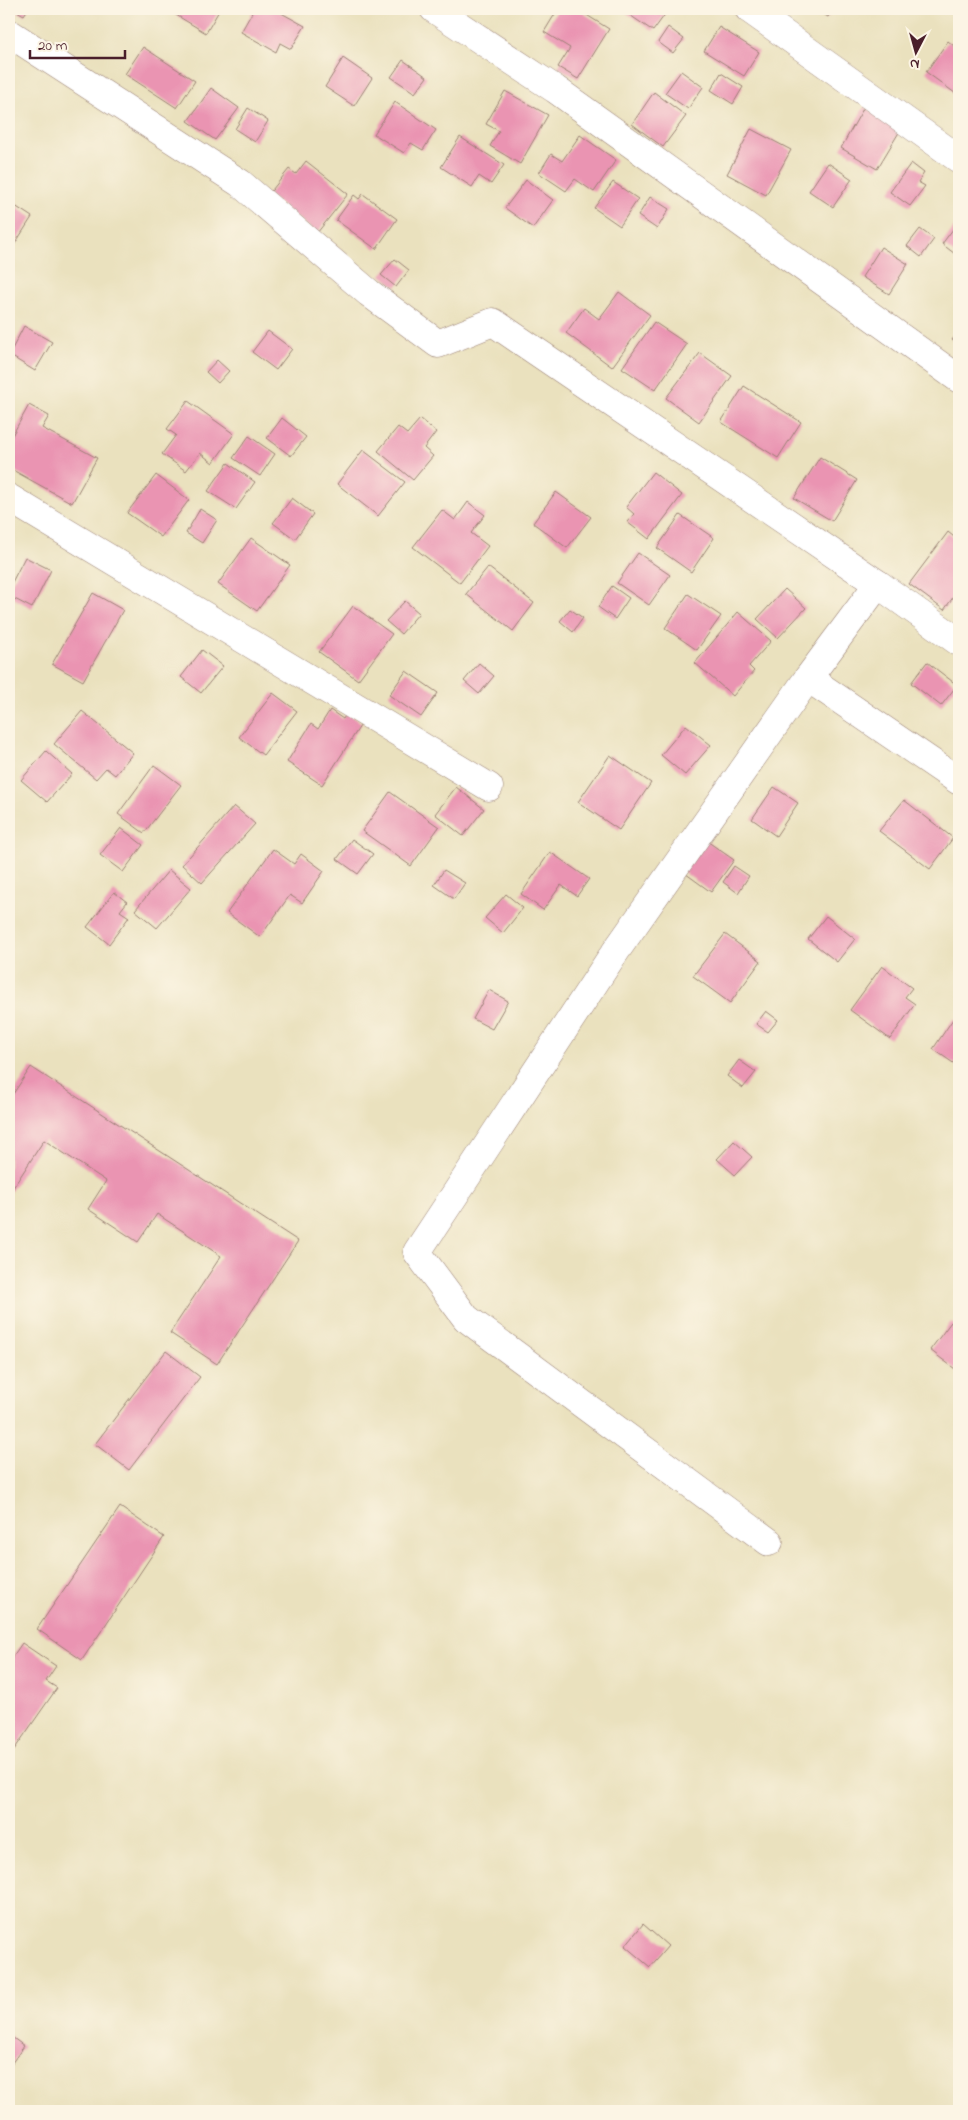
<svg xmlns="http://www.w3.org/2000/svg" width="968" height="2120" font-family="'Indie Flower',sans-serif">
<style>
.building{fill:#ea94b2}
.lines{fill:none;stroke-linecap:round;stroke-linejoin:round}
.street-casing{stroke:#9a8074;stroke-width:29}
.street{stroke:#fff;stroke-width:28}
</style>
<rect width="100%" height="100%" fill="#fcf5e5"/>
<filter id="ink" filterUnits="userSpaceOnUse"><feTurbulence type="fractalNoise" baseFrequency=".02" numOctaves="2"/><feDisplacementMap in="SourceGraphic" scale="10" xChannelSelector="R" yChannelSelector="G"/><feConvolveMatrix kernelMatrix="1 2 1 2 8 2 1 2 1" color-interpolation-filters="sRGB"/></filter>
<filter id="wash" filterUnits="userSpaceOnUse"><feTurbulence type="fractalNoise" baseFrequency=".0096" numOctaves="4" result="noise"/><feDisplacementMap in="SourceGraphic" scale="20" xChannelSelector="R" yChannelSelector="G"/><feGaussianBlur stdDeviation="1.12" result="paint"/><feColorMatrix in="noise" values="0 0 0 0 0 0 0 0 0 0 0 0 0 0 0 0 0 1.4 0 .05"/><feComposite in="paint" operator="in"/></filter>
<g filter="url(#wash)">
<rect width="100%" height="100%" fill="#eae1be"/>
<g id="blocks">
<g class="building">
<polygon points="13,9 28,9 24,15"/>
<polygon points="166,9 220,9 206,33"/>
<polygon points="254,9 274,9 305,26 291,49 280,43 276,52 241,32"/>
<polygon points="558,9 577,9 609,29 578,79 558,67 570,48 544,32"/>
<polygon points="621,9 669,9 653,31"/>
<polygon points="815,9 833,9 828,17"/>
<polygon points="668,27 684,39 673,53 658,42"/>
<polygon points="719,27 759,52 744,76 704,51"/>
<polygon points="948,41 959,50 959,96 926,72"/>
<polygon points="143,47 195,81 177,108 125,74"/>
<polygon points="343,58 372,78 354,106 325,87"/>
<polygon points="403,60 427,77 415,93 391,77"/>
<polygon points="681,71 703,87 688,109 665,93"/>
<polygon points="721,73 743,87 733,104 711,90"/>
<polygon points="211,88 239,108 215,140 188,121"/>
<polygon points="505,91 548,115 520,164 490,146 499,131 486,124"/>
<polygon points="654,92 686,116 663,147 632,124"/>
<polygon points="395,102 436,130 423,150 411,143 404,153 374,134"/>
<polygon points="864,107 901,129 877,169 841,148"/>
<polygon points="248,108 268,121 255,142 235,129"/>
<polygon points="751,129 791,150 766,195 727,174"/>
<polygon points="580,135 616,160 594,192 575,179 566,191 539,173 551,154 562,161"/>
<polygon points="460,137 504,165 491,184 479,176 472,187 441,167"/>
<polygon points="306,161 348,194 317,233 268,195 289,169 296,174"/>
<polygon points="828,163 852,179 833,207 809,191"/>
<polygon points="911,163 924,173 918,182 925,186 910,206 890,192"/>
<polygon points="526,180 553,200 533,228 505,208"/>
<polygon points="613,182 638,199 620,226 594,208"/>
<polygon points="363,194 397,219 376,249 336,220 354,195 359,199"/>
<polygon points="650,197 669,209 657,229 638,216"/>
<polygon points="9,202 32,217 9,253"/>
<polygon points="959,221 959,257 942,244"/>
<polygon points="920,229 934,239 921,257 907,246"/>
<polygon points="881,247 908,264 889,294 862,277"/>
<polygon points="395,259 409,270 396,287 381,275"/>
<polygon points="619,292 650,315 612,367 566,333 584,308 599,319"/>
<polygon points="654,322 687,344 655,390 622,368"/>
<polygon points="24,326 52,342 35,371 9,355"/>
<polygon points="268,331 292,349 276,370 252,352"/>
<polygon points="959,331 959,345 952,340"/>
<polygon points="700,353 732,376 699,422 666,398"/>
<polygon points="217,360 229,371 218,383 206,372"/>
<polygon points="744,386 801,422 778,458 721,422"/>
<polygon points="188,401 234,434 213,463 200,453 186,471 162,454 176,435 167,429"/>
<polygon points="29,405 49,416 42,428 97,458 72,503 9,468 9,441"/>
<polygon points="282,418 306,437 291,456 267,438"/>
<polygon points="420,419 436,432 424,448 433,456 413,480 378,451 398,427 407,434"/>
<polygon points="249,436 275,454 260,476 233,458"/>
<polygon points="363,450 405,482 378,516 337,484"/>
<polygon points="820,457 857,480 832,521 794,498"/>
<polygon points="228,463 255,482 236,509 208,491"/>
<polygon points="653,472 682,495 649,539 627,522 634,514 626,507"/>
<polygon points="156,475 189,500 161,537 127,513"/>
<polygon points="556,492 591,517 567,548 533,523"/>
<polygon points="292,498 313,514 295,539 273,523"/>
<polygon points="468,502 485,515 471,533 488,546 460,583 413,547 442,510 455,520"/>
<polygon points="200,509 217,520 202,543 186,533"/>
<polygon points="680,515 714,538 691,572 657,548"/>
<polygon points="948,532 959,541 959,589 944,610 909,584"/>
<polygon points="251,538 290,565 257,611 218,584"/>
<polygon points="638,553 670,575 649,605 617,583"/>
<polygon points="25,557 51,570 32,608 9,596 9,588"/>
<polygon points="488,567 534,603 513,631 466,594"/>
<polygon points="612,586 629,598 615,619 598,607"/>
<polygon points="785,589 806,608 778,638 757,619"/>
<polygon points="93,593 123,610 83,681 52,664"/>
<polygon points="688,594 721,616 697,650 665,628"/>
<polygon points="405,601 419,613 401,634 386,621"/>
<polygon points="353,606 392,634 358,680 319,652"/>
<polygon points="570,609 583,618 573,632 560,621"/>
<polygon points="738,612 771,641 749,666 754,671 733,696 695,663"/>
<polygon points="202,650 223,666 201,693 181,677"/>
<polygon points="927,662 957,685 941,706 911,683"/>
<polygon points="479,663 494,676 479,694 464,681"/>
<polygon points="406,671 438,693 421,717 389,695"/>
<polygon points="273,693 297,711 263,755 239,737"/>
<polygon points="330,710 343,719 347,713 362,723 322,785 287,762 311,724 318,729"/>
<polygon points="82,711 133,753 115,775 106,768 96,779 54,744"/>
<polygon points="686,725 711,745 685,775 661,755"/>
<polygon points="46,751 72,774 47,802 21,780"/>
<polygon points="610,755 651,783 619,830 578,802"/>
<polygon points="154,765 181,785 144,833 118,814"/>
<polygon points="456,787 484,809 463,836 435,814"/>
<polygon points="774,787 798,803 776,836 752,819"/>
<polygon points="390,792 439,827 411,866 362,831"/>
<polygon points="904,800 953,838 930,869 879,831"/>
<polygon points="234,806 255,824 202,883 182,865"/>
<polygon points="121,828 143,845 123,872 100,855"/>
<polygon points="352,839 373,854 358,874 337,859"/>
<polygon points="704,839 734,860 711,892 682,871"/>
<polygon points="273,849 294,864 301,854 324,871 302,903 290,895 260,937 227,913"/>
<polygon points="550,852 589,879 577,896 561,885 543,910 521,894"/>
<polygon points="734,866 749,876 738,893 723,882"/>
<polygon points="169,870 191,888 157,928 135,910"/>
<polygon points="444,870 465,883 454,899 434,885"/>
<polygon points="114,892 127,902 120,911 129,917 109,944 87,927"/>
<polygon points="506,894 523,908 503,933 485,918"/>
<polygon points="826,916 855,939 837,962 808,939"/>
<polygon points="725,934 761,961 730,1003 693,976"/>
<polygon points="882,966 912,988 905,997 915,1004 890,1039 850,1010"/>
<polygon points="489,990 508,1001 492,1029 473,1019"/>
<polygon points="766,1011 778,1020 768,1032 756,1024"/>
<polygon points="953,1019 959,1024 959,1067 933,1049"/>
<polygon points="739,1060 756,1072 743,1088 727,1076"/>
<polygon points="31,1067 298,1241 217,1364 170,1333 221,1256 157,1214 138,1242 88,1209 106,1181 44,1140 9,1194 9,1100"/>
<polygon points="734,1141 752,1157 735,1175 717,1159"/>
<polygon points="951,1322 959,1328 959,1372 930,1350"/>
<polygon points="166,1351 200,1377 129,1470 95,1444"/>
<polygon points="120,1507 164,1537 82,1660 37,1629"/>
<polygon points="22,1643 56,1666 46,1681 57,1688 9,1757 9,1662"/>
<polygon points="643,1924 668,1946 650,1967 625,1946"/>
<polygon points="9,2035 24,2046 9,2067"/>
</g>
</g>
</g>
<g filter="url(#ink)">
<use href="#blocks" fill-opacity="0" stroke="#9a8074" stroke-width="1"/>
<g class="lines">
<defs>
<g id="street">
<polyline points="434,9 555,89 959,379"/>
<polyline points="749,9 959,159"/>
<polyline points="9,33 240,183 369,293 438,344 493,322 878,584 808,678 611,958 417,1252 466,1318 769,1542"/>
<polyline points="9,498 489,787"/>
<polyline points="878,584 959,642"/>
<polyline points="808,678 959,781"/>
</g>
</defs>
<use href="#street" class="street-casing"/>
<use href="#street" class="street"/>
</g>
</g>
<rect width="968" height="2120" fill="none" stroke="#fcf5e5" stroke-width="30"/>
<g transform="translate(916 52) rotate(186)" stroke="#fcf5e5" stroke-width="4" paint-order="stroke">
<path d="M0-4L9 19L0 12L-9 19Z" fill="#4a1f2b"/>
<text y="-8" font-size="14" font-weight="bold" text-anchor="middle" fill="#4a1f2b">N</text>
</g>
<path d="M30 50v8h95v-8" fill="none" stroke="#4a1f2b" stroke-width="2.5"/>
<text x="38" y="50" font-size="15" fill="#4a1f2b" stroke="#fcf5e5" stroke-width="4" paint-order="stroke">20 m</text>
</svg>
